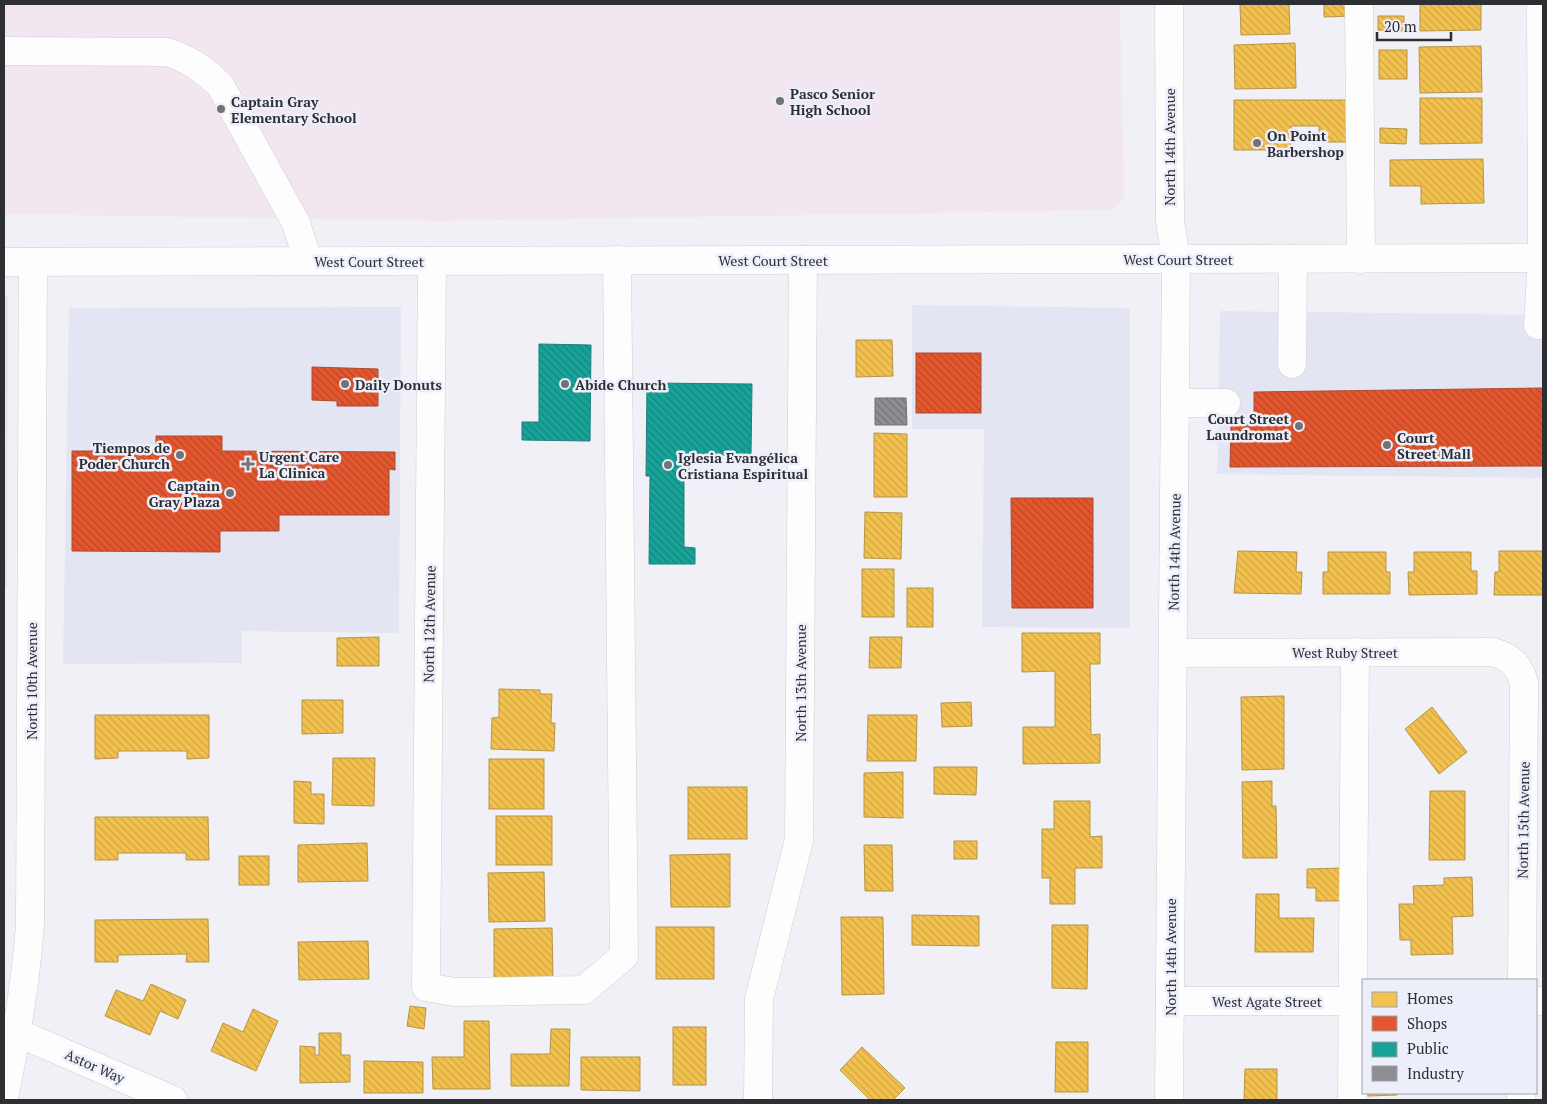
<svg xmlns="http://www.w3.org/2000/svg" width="1547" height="1104" font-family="'PT Serif',serif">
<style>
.built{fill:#e4e5f3}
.education{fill:#f2e6f1}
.homes{fill:url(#homes-back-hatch);stroke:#b79546}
.shops{fill:url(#shops-back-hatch);stroke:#ad4b30}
.public{fill:url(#public-back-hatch);stroke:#1e807a}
.industry{fill:url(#industry-back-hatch);stroke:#707176}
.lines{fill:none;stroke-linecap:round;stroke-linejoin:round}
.minor-casing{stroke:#ceced3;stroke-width:29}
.major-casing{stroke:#ceced3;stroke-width:29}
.minor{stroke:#fdfdfe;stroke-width:28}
.major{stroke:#fdfdfe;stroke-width:28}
.poi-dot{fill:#727377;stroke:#eceefa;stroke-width:2}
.labels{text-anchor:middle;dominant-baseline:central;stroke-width:5;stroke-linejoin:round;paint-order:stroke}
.poi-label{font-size:14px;font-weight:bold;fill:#2e2f33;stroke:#eceefa;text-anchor:start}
.street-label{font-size:14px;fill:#2e2f33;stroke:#eceefa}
</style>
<defs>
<pattern id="homes-back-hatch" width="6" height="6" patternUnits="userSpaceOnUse" patternTransform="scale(1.25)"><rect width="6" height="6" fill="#f2c14e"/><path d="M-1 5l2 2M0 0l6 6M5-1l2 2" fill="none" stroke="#d0a645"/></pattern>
<pattern id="shops-back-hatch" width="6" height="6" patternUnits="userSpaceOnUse" patternTransform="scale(1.25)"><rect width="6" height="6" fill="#e4572e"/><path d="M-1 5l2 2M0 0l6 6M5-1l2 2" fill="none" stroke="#b94828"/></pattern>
<pattern id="public-back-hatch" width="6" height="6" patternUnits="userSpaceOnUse" patternTransform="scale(1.25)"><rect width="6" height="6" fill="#17a398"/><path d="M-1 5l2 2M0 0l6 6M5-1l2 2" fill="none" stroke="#15857d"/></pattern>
<pattern id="industry-back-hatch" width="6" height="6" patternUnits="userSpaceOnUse" patternTransform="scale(1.25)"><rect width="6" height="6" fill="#8d8d92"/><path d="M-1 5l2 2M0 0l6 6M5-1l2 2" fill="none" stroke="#747478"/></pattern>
</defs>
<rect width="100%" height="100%" fill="#f0f0f6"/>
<g class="built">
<polygon points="4,297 8,297 7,587 4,587"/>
<polygon points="912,305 1130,308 1130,628 982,627 984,429 912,429"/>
<polygon points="401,307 399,633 242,631 242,663 63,664 69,308"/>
<polygon points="1220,311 1543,315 1543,478 1217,474"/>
</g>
<polygon class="education" points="4,4 1120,4 1124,198 1112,210 440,221 4,214"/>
<g class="homes">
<polygon points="1240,4 1289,4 1290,34 1241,35"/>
<polygon points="1324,4 1351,4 1351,16 1324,17"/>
<polygon points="1420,4 1481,4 1481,30 1420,31"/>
<polygon points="1378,16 1404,16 1404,31 1378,30"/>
<polygon points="1295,43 1296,88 1235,89 1234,45"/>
<polygon points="1481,46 1482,92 1420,93 1419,47"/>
<rect x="1379" y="50" width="28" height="29"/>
<polygon points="1420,98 1482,98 1482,143 1420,144"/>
<polygon points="1234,100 1347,100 1347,142 1319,142 1319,126 1291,126 1291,150 1234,150"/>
<polygon points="1380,128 1407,129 1406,144 1380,143"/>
<polygon points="1483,159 1484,203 1421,204 1421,186 1390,186 1390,160"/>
<polygon points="856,340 892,340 893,376 856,377"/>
<polygon points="874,433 907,434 907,497 874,497"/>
<polygon points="865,512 902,513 901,559 864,558"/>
<polygon points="1238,551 1297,552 1296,572 1302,572 1301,594 1234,593"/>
<polygon points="1499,551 1543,551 1543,595 1494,595 1495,572 1499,572"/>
<polygon points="1328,552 1386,552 1386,572 1390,572 1390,594 1323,594 1323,572 1328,572"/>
<polygon points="1414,552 1471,552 1471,571 1477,571 1477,594 1409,595 1408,572 1414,572"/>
<rect x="862" y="569" width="32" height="48"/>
<rect x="907" y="588" width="26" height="39"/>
<polygon points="1022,633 1100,633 1100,664 1090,664 1091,735 1100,734 1100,763 1023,764 1023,727 1055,727 1055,671 1022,672"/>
<polygon points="379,637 379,666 337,666 337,638"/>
<polygon points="870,637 902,637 901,668 869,668"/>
<polygon points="499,689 540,690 540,694 552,694 551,723 555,723 554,751 491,749 492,718 499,717"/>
<polygon points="1284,696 1284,769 1242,770 1241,697"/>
<polygon points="302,700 343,700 343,733 302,734"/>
<polygon points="971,702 972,726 942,727 941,703"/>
<polygon points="1432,707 1467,752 1439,774 1405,729"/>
<polygon points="95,715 209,715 209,758 187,759 187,751 118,751 118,758 95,759"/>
<polygon points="868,715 917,715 916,761 867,761"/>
<polygon points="333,758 375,758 374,806 332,805"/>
<rect x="489" y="759" width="55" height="50"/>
<polygon points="934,767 977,767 976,795 934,794"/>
<polygon points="903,772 903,818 864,817 864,773"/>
<polygon points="294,781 311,782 311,794 324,794 324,824 294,823"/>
<polygon points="1272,781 1272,806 1276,806 1277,858 1243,858 1242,782"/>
<rect x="688" y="787" width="59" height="52"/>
<polygon points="1430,791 1465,791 1465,860 1429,860"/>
<polygon points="1054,801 1090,801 1090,837 1102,836 1102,868 1075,868 1075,904 1050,904 1050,878 1042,878 1042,829 1054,829"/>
<rect x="496" y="816" width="56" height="49"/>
<polygon points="95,817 208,817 209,860 186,860 186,853 118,853 118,860 95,860"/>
<rect x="954" y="841" width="23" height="18"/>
<polygon points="367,843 368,881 298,882 298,845"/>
<polygon points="864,845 892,845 893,891 865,891"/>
<polygon points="730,854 730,907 671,907 670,855"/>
<rect x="239" y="856" width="30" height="29"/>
<polygon points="1342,868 1342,901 1316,901 1316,888 1307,888 1307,869"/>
<polygon points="544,872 545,921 489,922 488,873"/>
<polygon points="1472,877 1473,916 1452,917 1453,954 1411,955 1411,940 1400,940 1399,904 1414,904 1413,886 1444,885 1444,878"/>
<polygon points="1256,894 1279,894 1279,918 1314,918 1313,952 1255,952"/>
<polygon points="912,915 979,916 979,946 912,945"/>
<polygon points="841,917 883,917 884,994 842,995"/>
<polygon points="208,919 209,962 186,962 187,954 118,955 118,962 95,962 95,920"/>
<polygon points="1052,925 1088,925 1087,989 1052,988"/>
<rect x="656" y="927" width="58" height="52"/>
<polygon points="552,928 553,979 494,979 494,929"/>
<polygon points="368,941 369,979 299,980 298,942"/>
<polygon points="151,984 186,1000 178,1019 160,1011 150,1035 105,1016 116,990 143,1001"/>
<polygon points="410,1006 426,1008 424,1029 407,1026"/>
<polygon points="253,1009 278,1021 256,1071 211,1051 223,1023 243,1032"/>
<polygon points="464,1021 489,1021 490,1089 433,1089 432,1057 464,1057"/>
<rect x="673" y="1027" width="33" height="58"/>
<polygon points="551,1029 570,1029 569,1086 511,1086 511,1054 550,1054"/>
<polygon points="319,1033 341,1033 341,1055 350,1055 350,1082 300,1083 300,1046 315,1047 315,1055 319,1055"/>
<polygon points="1056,1042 1088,1042 1088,1092 1055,1092"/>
<polygon points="862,1047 905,1088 893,1100 868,1100 869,1099 840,1070"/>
<polygon points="581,1057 640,1057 640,1091 581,1090"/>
<polygon points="364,1061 423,1062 423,1093 364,1093"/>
<polygon points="1245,1069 1277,1069 1277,1100 1244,1100"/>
<polygon points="1368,1093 1397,1093 1397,1095 1368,1096"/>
</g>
<g class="shops">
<rect x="916" y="353" width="65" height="60"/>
<polygon points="312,367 378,369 378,406 337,406 337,401 312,400"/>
<polygon points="1543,388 1543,466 1230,467 1231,424 1254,424 1254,392"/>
<polygon points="156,436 222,436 222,451 395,452 395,470 389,469 389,515 279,515 279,531 220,531 220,552 72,551 72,451 156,451"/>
<polygon points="1011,498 1093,498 1093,608 1012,608"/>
</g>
<g class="public">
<polygon points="539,344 591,345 590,441 522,440 522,422 539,422"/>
<polygon points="647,383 752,384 751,455 689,455 689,477 684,477 684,547 695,548 695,564 649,564 650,476 646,476"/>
</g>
<polygon class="industry" points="875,398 906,398 907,425 875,425"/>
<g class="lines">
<defs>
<g id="minor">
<polyline points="1169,4 1170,221 1176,259 1169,1100"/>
<polyline points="1359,4 1361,259"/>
<path d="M4,51L167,52C189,59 203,69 220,85L296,223L308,261"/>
<polyline points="432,261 426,987 454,992 584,990 624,956 617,260"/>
<polyline points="1538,325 1542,258 1541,4"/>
<polyline points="1292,364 1293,259"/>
<polyline points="1175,403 1226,403"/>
<path d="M1173,653L1493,652C1511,657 1520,666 1524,683L1522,980"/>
<polyline points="1170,1001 1363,1001"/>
<polyline points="1536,1001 1543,1001"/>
<polyline points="18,1033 173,1100"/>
<path d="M4,1098C16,1040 26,983 30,924L33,262"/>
<polyline points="758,1100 759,999 799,840 803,260"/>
<polyline points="1352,1100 1355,652"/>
<polyline points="1521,1100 1521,1093"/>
</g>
<polyline id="major" points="4,262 1543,258"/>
</defs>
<use href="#minor" class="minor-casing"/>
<use href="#major" class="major-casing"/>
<use href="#minor" class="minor"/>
<use href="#major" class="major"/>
</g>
<g class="poi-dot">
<circle cx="780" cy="101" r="5"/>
<circle cx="221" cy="109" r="5"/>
<circle cx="1257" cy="143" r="5"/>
<circle cx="345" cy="384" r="5"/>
<circle cx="565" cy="384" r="5"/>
<circle cx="1299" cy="426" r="5"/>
<circle cx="1387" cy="445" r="5"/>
<circle cx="180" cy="455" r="5"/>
<path d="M245.5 456.5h5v5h5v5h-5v5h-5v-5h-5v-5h5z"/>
<circle cx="668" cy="465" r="5"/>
<circle cx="230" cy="493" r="5"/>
</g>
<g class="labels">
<g class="poi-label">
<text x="790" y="93">Pasco Senior<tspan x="790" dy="16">High School</tspan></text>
<text x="231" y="101">Captain Gray<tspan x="231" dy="16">Elementary School</tspan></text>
<text x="1267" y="135">On Point<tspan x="1267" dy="16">Barbershop</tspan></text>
<text x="355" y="384">Daily Donuts</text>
<text x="575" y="384">Abide Church</text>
<text x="1289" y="418" text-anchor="end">Court Street<tspan x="1289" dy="16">Laundromat</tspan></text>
<text x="1397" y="437">Court<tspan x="1397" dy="16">Street Mall</tspan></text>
<text x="170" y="447" text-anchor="end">Tiempos de<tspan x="170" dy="16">Poder Church</tspan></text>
<text x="259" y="456">Urgent Care<tspan x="259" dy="16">La Clinica</tspan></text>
<text x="678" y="457">Iglesia Evangélica<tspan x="678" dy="16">Cristiana Espiritual</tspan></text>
<text x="220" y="485" text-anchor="end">Captain<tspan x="220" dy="16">Gray Plaza</tspan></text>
</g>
<g class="street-label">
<text transform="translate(1169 147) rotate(-90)">North 14th Avenue</text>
<text x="1178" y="259">West Court Street</text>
<text x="773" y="260">West Court Street</text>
<text x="369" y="261">West Court Street</text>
<text transform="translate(1174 552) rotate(-89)">North 14th Avenue</text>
<text transform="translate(429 624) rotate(-89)">North 12th Avenue</text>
<text x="1345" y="652">West Ruby Street</text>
<text transform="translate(31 681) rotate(-90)">North 10th Avenue</text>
<text transform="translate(800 683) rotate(-90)">North 13th Avenue</text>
<text transform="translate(1523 820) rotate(-89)">North 15th Avenue</text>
<text transform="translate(1170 957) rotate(-90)">North 14th Avenue</text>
<text x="1267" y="1001">West Agate Street</text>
<text transform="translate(95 1066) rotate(24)">Astor Way</text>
</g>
</g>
<rect width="1547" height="1104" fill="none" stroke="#2e2f33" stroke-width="10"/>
<rect x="1362" y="979" width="175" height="115" fill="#eceefa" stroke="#a0a2aa"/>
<rect x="1372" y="992" width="25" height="15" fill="#f2c14e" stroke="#a0a2aa"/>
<text x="1407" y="1004" font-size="15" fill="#2e2f33">Homes</text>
<rect x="1372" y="1016" width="25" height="15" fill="#e4572e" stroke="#a0a2aa"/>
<text x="1407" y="1029" font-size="15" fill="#2e2f33">Shops</text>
<rect x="1372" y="1042" width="25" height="15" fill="#17a398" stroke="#a0a2aa"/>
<text x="1407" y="1054" font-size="15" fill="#2e2f33">Public</text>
<rect x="1372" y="1066" width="25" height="15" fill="#8d8d92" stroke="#a0a2aa"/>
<text x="1407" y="1079" font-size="15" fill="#2e2f33">Industry</text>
<path d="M1377 32v8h74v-8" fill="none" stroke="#2e2f33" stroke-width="2.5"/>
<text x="1384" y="32" font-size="15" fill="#2e2f33" stroke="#eceefa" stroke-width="4" paint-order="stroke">20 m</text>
</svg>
